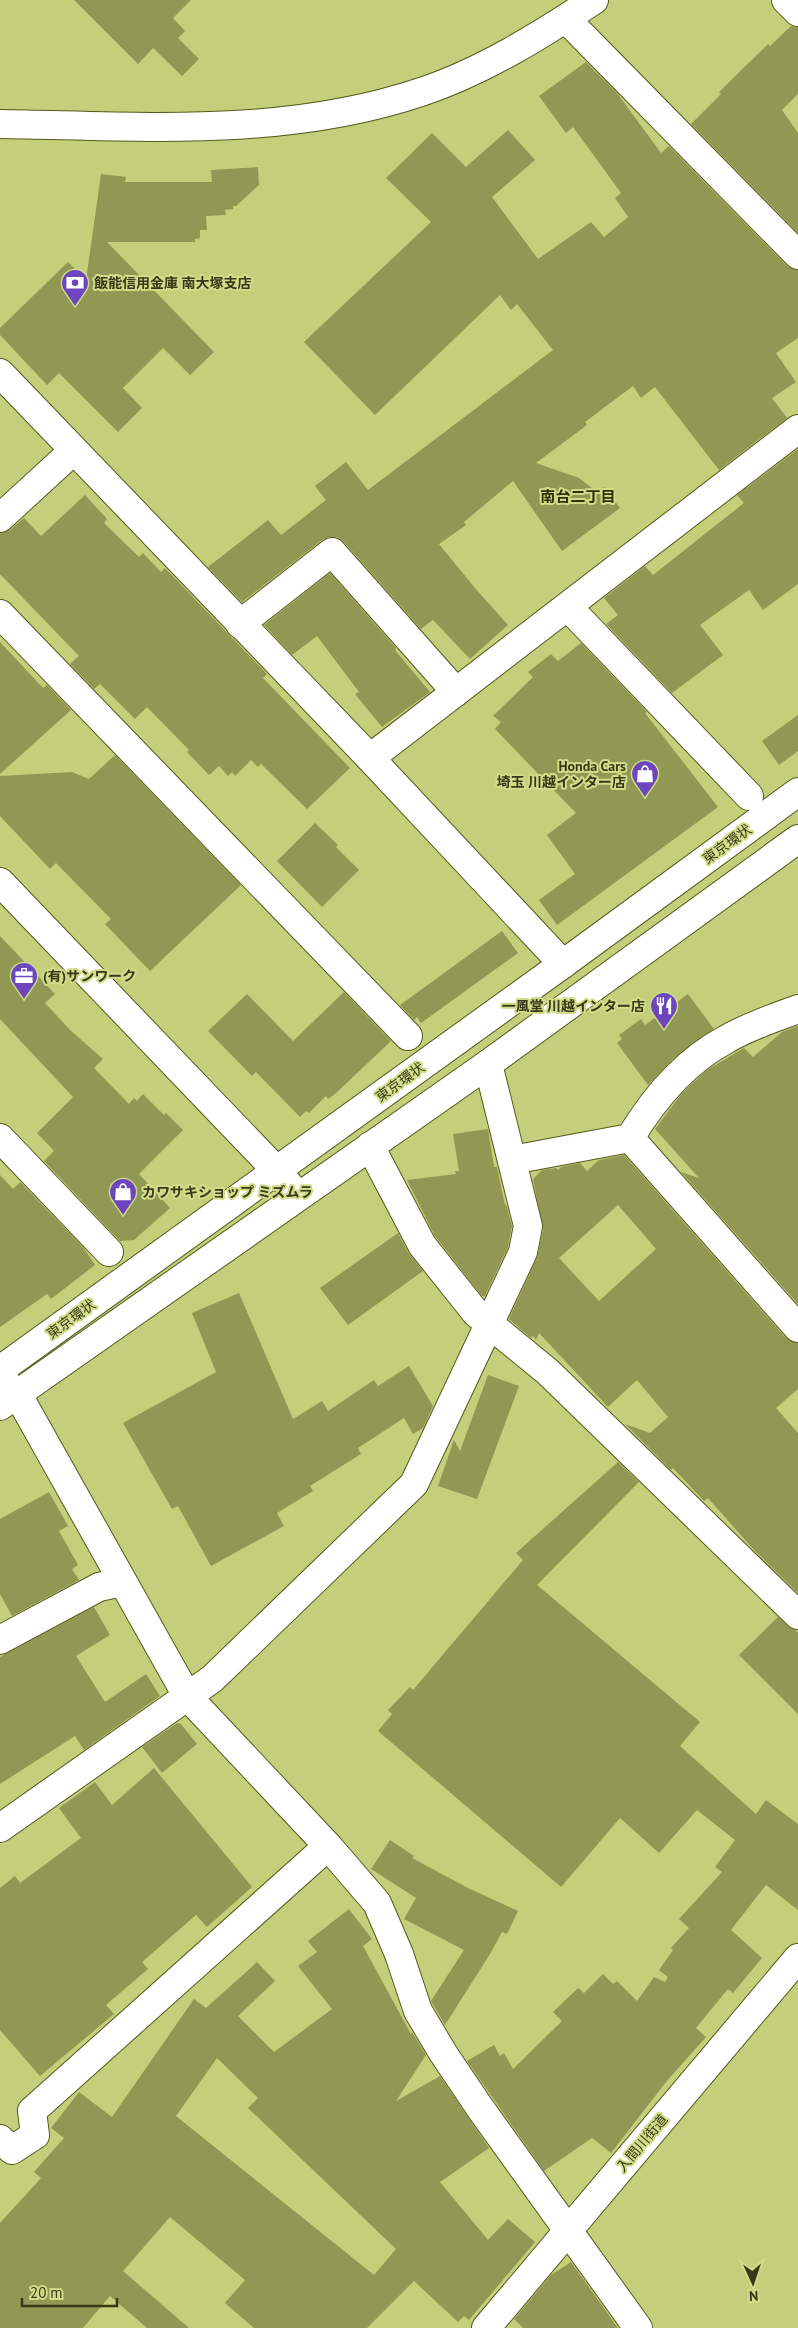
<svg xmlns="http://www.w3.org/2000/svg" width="798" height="2328" font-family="'PT Sans','Noto Sans JP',sans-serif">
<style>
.building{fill:#909853;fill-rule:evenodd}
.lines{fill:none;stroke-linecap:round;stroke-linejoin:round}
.minor-casing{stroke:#535a1a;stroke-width:30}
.tertiary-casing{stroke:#535a1a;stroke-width:30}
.trunk-casing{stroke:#535a1a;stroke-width:30}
.minor{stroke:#fff;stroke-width:28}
.tertiary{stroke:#fff;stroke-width:28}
.trunk{stroke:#fff;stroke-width:28}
.labels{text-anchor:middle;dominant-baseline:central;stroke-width:4;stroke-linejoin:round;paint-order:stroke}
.poi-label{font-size:14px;font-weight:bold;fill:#373a18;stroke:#d1dc89;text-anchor:start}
.street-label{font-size:14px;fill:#373a18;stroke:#d1dc89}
.neighbourhood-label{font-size:15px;font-weight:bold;fill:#2e3204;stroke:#d1dc89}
</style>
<rect width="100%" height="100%" fill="#c4cf7c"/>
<g class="building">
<polygon points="74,0 191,0 173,18 185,31 178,38 199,59 182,76 153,48 138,64"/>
<polygon points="791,26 798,27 798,94 782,110 798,133 798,233 691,124 721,94 719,92 768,44 770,46"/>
<polygon points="586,62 617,93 661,153 669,146 787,266 798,270 798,338 776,353 796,382 772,398 787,418 719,470 655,387 641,398 633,386 585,422 587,425 536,463 579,478 597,492 604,487 620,508 562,551 513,481 464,522 466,525 439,544 475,588 508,625 470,659 433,620 421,629 344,542 337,537 329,537 322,540 242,602 208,567 268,520 281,535 326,500 315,486 346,462 368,490 553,350 517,304 511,310 500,295 375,415 304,342 431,222 386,178 432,133 466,167 508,130 535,160 492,197 538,259 591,222 604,237 628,217 615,198 621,193 573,127 566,133 539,96"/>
<polygon points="258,167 259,185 236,206 233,206 233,209 225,210 226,215 206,216 207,230 200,230 200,238 195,239 195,242 107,242 214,352 190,375 163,348 123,388 142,408 118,432 59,373 47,385 0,335 0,328 68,262 86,280 101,174 126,177 125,182 212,182 211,170"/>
<polygon points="798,449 798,584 763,610 749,590 700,625 723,655 672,693 606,624 618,615 604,598 645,566 653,575 744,503 737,495"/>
<polygon points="85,495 107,519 104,523 139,557 143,553 161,572 165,568 267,674 263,678 350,768 307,809 261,764 258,767 251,760 235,776 232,772 228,776 219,766 209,775 187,752 189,750 147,707 135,719 100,684 94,689 70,664 79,656 0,574 0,533 10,530 24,518 41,536"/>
<polygon points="330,573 396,648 395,650 430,692 382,727 355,694 359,692 317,636 292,655 264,625"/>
<polygon points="0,642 43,688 47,685 71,710 0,774"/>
<polygon points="581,643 647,712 645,713 718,807 557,925 539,900 575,874 547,835 576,813 495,729 501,722 493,716 533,677 528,672 551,654 558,661"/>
<polygon points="798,715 798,751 779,765 762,741"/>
<polygon points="115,755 241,885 150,971 105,924 111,919 56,863 50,869 0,816 0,776 72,772 89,779"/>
<polygon points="315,823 338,845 336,847 359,870 322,907 277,861"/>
<polygon points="502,931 518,953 421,1023 417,1017 414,1020 400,1005"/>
<polygon points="0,936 55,994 45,1003 70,1030 103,1059 94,1068 129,1104 134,1098 137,1101 143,1094 164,1115 166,1113 183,1130 139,1174 170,1208 134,1240 120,1241 44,1161 54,1151 37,1133 73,1097 0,1019"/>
<polygon points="344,992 391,1041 335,1094 328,1099 326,1096 309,1113 306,1111 300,1117 256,1072 252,1076 208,1031 247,994 293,1041"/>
<polygon points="688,994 714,1029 674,1058 648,1085 617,1043 622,1039 619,1035 641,1019 645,1025"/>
<polygon points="798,1026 798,1304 681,1172 699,1178 655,1129 683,1092 707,1070 744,1048 753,1057 782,1032"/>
<polygon points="488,1129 494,1167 497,1167 505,1205 506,1204 512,1226 508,1247 485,1296 482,1296 435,1236 407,1180 456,1174 455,1171 459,1171 453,1134"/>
<path d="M624,1155L786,1338L798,1343V1389L776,1408L798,1433V1593L754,1550L708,1498L704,1501L673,1468L671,1470L625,1424L650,1433L668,1417L637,1380L608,1407L539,1333L536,1340L533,1336L531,1338L509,1319L537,1258L543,1229L533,1179L542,1170L556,1168L558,1170L561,1167L580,1163L587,1171L599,1160ZM618,1205L656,1249L599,1301L559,1258Z"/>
<polygon points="0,1175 13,1189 20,1182 83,1247 95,1265 51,1299 47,1294 0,1327"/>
<polygon points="398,1233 408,1252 423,1271 348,1325 320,1288"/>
<polygon points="239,1293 293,1419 322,1401 328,1411 374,1380 378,1386 409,1366 433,1406 423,1428 413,1434 404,1418 358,1448 361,1454 310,1486 313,1491 277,1513 284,1526 211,1566 178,1506 172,1509 123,1423 216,1372 192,1313"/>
<polygon points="488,1375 519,1386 477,1499 438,1486 454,1440 460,1451"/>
<polygon points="618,1462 639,1482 537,1585 700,1722 680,1746 756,1814 766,1800 798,1824 798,1910 766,1885 731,1930 762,1958 733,1993 728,1989 696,2028 706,2037 666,2082 611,2153 592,2138 544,2171 467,2061 494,2045 500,2056 504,2053 513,2069 562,2021 553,2012 578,1988 584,1993 603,1974 613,1984 617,1981 637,2001 654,1977 665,1982 668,1977 659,1970 673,1950 671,1948 689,1928 679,1919 722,1872 715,1867 735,1840 697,1810 659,1853 620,1818 561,1887 378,1731 392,1714 388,1710 410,1687 413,1690 523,1560 516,1553"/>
<polygon points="49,1492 68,1526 59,1531 78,1565 72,1569 79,1580 12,1616 0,1594 0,1519"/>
<polygon points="94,1607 110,1635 76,1656 105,1702 146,1674 160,1696 84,1750 75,1736 0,1784 0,1657"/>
<polygon points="778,1617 788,1626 798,1632 798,1714 739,1655"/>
<polygon points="177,1723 181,1724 197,1744 162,1773 142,1747"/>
<polygon points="154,1768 252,1887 207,1927 196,1915 142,1962 148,1969 106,2005 114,2014 40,2076 0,2030 0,1888 15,1876 20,1883 81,1838 59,1808 95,1782 112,1805"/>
<polygon points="390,1840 414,1856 412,1858 468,1888 518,1911 507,1934 502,1932 490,1954 445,2025 431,2001 464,1950 404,1919 416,1898 371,1869"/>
<path d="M349,1909L372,1939L363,1946L411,2034L412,2032L426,2055L396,2101L440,2076L489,2148L440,2182L488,2240L508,2219L535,2242L469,2320L464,2316L458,2322L414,2281L367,2328H254L225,2303L245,2280L170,2217L123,2271L189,2328H147L110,2296L83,2328H0V2223L41,2178L34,2172L64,2138L51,2128L79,2092L112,2117L194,1999L206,2008L257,1962L275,1981L238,2016L274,2052L332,2009L298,1966L317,1952L308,1941ZM217,2058L258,2098L248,2108L396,2249L374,2275L176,2116Z"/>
<polygon points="571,2262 618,2328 523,2328 514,2319 551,2275"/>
</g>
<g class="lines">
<defs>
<g id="minor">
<polyline points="786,0 798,12"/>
<polyline points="566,19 798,255"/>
<polyline points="0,373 370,758 563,964"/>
<polyline points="0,518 73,451"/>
<polyline points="568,607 749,796"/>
<polyline points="0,614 408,1036"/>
<polyline points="240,624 332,552 456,692"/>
<polyline points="370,758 798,429"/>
<polyline points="0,1138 109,1252"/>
<polyline points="630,1138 798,1328"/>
<polyline points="370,1146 422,1245 476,1313 548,1372 798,1615"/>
<path d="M512,1160L630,1138C654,1098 685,1061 727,1039C749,1026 774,1018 798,1009"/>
<polyline points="0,1378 17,1393 187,1696 328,1846 377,1903 399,1954 418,2011 443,2053 480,2108 638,2328"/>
<polyline points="0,1640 99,1587 122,1582"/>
<polyline points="0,1828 212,1679 414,1484 523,1252 528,1226 488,1064"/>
<polyline points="0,2139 12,2150 35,2135 32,2111 328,1846"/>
<polyline points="486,2328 798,1958"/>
</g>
<g id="tertiary">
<path d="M0,124C141,126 284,138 421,92C482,72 541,35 594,0"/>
<polyline points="0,882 277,1171 298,1196"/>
</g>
<g id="trunk">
<polyline points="0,1370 563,964 798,792"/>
<polyline points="0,1406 488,1064 798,839"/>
</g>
</defs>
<use href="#minor" class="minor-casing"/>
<use href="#tertiary" class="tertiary-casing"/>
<use href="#trunk" class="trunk-casing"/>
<use href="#minor" class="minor"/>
<use href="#tertiary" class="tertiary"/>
<use href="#trunk" class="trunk"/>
</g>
<defs>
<symbol id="bank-pin" viewBox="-11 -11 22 30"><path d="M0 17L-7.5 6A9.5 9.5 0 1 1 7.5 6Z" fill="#6d45bd" stroke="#d1dc89"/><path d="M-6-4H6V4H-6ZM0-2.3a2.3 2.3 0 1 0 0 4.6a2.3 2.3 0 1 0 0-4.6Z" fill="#fff"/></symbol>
<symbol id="shop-pin" viewBox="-11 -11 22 30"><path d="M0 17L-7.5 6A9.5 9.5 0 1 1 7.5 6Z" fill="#6d45bd" stroke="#d1dc89"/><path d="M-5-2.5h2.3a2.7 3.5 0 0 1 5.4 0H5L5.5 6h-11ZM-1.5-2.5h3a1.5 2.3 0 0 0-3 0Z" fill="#fff"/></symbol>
<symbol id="office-pin" viewBox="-11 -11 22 30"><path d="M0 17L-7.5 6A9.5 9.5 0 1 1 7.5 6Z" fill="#6d45bd" stroke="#d1dc89"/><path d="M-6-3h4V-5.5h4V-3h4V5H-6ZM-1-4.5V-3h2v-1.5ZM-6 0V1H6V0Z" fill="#fff"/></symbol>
<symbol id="restaurant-pin" viewBox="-11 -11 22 30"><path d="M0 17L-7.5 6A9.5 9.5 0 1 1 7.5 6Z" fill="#6d45bd" stroke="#d1dc89"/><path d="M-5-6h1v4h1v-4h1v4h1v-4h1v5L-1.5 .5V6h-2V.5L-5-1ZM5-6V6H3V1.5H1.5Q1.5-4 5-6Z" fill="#fff"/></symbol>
</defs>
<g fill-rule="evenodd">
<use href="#bank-pin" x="59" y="267" width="32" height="43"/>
<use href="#shop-pin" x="629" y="758" width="32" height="43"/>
<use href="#office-pin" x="8" y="960" width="32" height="43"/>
<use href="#restaurant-pin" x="648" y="990" width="32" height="43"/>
<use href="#shop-pin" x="107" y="1176" width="32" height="43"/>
</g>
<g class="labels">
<g class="poi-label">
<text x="94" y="283">飯能信用金庫 南大塚支店</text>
<text x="626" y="766" text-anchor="end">Honda Cars<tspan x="626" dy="16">埼玉 川越インター店</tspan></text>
<text x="43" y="976">(有)サンワーク</text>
<text x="645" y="1006" text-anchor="end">一風堂 川越インター店</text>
<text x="142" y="1192">カワサキショップ ミズムラ</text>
</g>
<g class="street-label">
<text transform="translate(727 844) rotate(-36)">東京環状</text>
<text transform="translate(400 1082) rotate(-36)">東京環状</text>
<text transform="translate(71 1319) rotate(-36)">東京環状</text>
<text transform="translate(642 2143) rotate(-50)">入間川街道</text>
</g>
<g class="neighbourhood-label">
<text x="578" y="496">南台二丁目</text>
</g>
</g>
<g transform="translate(753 2283) rotate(177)" stroke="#d1dc89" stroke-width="4" paint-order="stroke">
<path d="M0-4L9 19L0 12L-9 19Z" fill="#373a18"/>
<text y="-8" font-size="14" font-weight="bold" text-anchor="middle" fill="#373a18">N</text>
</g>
<path d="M22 2298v8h95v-8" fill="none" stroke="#373a18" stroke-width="2.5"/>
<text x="30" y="2298" font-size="15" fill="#373a18" stroke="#d1dc89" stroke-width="4" paint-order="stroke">20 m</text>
</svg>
